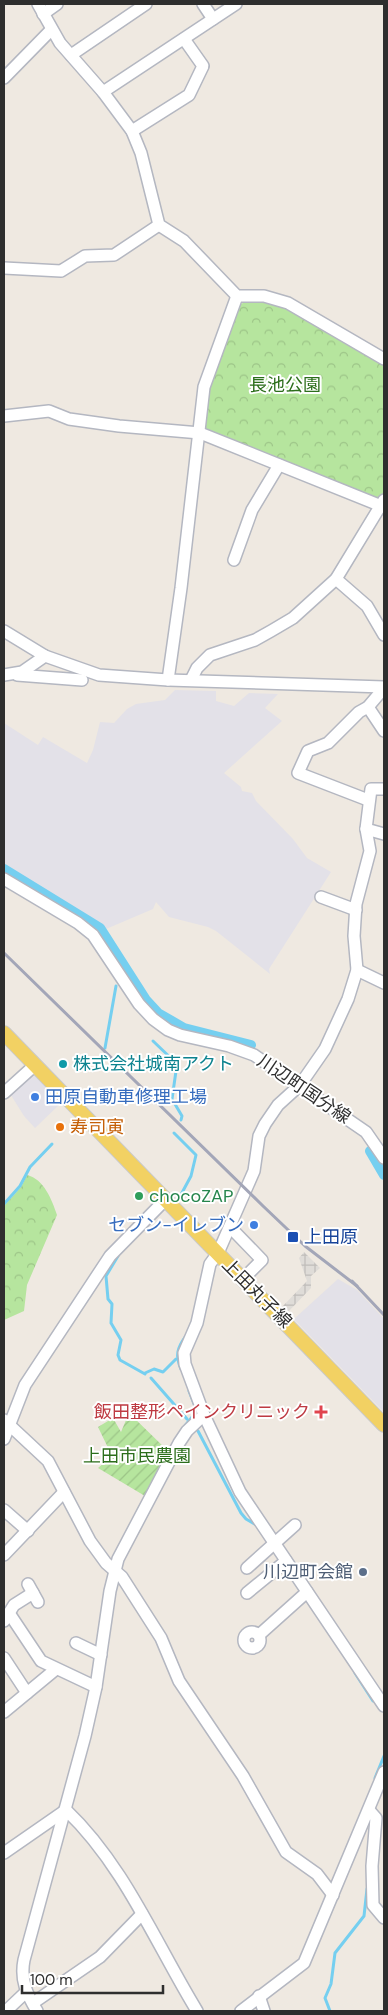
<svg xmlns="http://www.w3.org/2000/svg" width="388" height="2015" font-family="'DM Sans','Noto Sans JP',sans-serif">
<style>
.industrial{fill:#e3e1e8}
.park{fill:url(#park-crowns)}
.garden{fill:url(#garden-furrows)}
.plaza{fill:url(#plaza-grid)}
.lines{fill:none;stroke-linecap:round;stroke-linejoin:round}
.stream{stroke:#75cff0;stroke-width:3}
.canal{stroke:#75cff0;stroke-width:10}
.minor-casing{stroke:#b4b7c1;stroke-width:14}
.major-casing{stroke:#c9c9c9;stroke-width:16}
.minor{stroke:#fff;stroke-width:11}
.major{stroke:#f2d163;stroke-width:14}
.rail{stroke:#a3a6b8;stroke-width:3}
.culture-dot{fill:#0f9aa8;stroke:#fff;stroke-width:2}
.shop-dot{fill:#3f7fe0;stroke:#fff;stroke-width:2}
.food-dot{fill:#e8710a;stroke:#fff;stroke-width:2}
.leisure-dot{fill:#2e9e5b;stroke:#fff;stroke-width:2}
.transit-dot{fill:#1a4fb4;stroke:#fff;stroke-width:2}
.health-dot{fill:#e0444e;stroke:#fff;stroke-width:2}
.service-dot{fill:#5c6f8a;stroke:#fff;stroke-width:2}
.labels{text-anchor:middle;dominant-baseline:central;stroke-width:4;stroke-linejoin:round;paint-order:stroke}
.park-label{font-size:18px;fill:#2c6e1b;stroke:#fff}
.culture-label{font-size:18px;fill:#0d838f;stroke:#fff;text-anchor:start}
.street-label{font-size:18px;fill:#2e2e2e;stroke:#fff}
.shop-label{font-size:18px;fill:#366cbe;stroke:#fff;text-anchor:start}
.food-label{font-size:18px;fill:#c56008;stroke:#fff;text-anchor:start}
.leisure-label{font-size:18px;fill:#27864d;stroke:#fff;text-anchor:start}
.transit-label{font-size:18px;fill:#164399;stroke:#fff;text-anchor:start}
.health-label{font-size:18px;fill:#be3a42;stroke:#fff;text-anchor:end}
.service-label{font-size:18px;fill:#4e5e75;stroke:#fff;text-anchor:end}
</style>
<defs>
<pattern id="park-crowns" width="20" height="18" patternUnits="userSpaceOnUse" patternTransform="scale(1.25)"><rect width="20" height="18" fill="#b6e59e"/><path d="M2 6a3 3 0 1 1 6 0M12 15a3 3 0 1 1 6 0" fill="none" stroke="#9dc588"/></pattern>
<pattern id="garden-furrows" width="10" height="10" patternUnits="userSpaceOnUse" patternTransform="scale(1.25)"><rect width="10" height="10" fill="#b6e59e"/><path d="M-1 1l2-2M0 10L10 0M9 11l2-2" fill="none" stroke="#9dc588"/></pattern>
<pattern id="plaza-grid" width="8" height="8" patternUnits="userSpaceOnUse" patternTransform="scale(1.25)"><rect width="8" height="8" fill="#dfdcd8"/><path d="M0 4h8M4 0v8" fill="none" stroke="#c0bdba"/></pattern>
</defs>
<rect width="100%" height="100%" fill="#efe9e1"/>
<g class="industrial">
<polygon points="175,690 216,691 216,701 234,706 249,693 278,694 265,708 282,721 224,773 241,787 242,791 252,793 256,801 293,839 307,858 331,872 269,969 270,974 216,931 208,927 169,917 156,902 153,909 106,929 101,923 4,866 4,723 38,745 43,737 87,763 93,750 100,722 114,723 127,709 136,704 165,700"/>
<polygon points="32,1072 62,1102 35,1128 24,1116 9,1092"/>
<polygon points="338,1279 357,1290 384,1319 384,1412 294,1319"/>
</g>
<g class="park">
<polygon points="263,299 287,306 384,363 384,494 381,500 208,431 201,420 206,388 236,307 248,300"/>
<path d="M27,1175C44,1179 52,1200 57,1215L27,1285L24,1311L4,1320V1206L21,1187Z"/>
</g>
<polygon class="garden" points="129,1413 168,1451 145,1496 98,1468 112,1456 98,1427 113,1418 121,1432"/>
<polygon class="plaza" points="304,1252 320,1268 311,1276 311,1288 288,1312 282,1307 307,1281 299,1258"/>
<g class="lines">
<g class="stream">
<polyline points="129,978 131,975"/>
<polyline points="153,1041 177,1064 172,1099 182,1116 181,1120"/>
<polyline points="105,1048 116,986"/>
<polyline points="174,1133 196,1155 191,1176 177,1202"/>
<polyline points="4,1204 20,1186 30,1167 52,1144"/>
<polyline points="118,1256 106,1276 108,1299 112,1304 111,1323 121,1340 118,1355 120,1360 145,1374"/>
<path d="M181,1369C175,1356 177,1348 186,1336"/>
<polyline points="145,1373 154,1369 163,1372 176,1359"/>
<polyline points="151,1378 187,1419"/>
<polyline points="184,1427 197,1411 189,1391"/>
<polyline points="198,1431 241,1513 246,1519 258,1526"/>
<polyline points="355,1673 373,1701"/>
<polyline points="375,1778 384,1756"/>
<polyline points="330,2011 325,1998 331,1984 335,1953 364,1916 367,1889"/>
</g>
<g class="canal">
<polyline points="4,869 100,928 146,1000 158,1013 184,1028 251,1045"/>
<polyline points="370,1151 384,1175"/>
</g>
<defs>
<g id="minor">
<polyline points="38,4 60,43 103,92 132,131 141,153 159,225 184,241 237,296 264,296 288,303 384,359"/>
<polyline points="203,4 213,19"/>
<polyline points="43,14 57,4"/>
<polyline points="71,55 146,4"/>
<polyline points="4,78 51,30"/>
<polyline points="103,92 236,4"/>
<polyline points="132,131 189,95 203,66 184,39"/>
<polyline points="4,268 61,271 85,256 114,255 159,225"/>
<polyline points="4,416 49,411 69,419 119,426 200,433 384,507"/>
<polyline points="234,560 252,510 279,465"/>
<polyline points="336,579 367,606 384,635"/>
<polyline points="4,631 45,656 99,675 168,680 384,687"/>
<polyline points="4,675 22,672 45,656"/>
<polyline points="17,675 82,680"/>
<polyline points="168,680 181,588 204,387 237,296"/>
<polyline points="191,680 197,668 210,655 255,640 271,631 293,618 336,579 384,500"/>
<polyline points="368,707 384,731"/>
<polyline points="384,789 371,789 366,829 370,851 356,904 354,936 357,970 348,999 325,1049 300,1085 278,1105 265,1124 259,1136 254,1171 218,1253 210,1264 197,1323 184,1353 185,1364 204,1415 240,1492 384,1706"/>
<polyline points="368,800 298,773 308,751 328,743 359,712 368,707 384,688"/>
<polyline points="366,829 384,834"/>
<polyline points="4,879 78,923 93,935 139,1004 153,1019 168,1030 180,1035 229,1046 254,1055 366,1132 384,1158"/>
<polyline points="321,897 356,910"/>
<polyline points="357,970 384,983"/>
<polyline points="4,1093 35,1065"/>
<polyline points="230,1227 262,1260 243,1279"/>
<polyline points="4,1420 48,1461 90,1541 106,1563 122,1577 161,1638 179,1681 243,1776 286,1852 317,1874 333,1895"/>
<polyline points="4,1439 25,1385 110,1256 166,1199"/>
<polyline points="4,1510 28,1531"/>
<polyline points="4,1555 64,1492"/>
<polyline points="247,1568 295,1525"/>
<polyline points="28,1584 38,1602"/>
<polyline points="247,1593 286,1561"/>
<polyline points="9,1613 41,1661 96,1687"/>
<polyline points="4,1621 14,1605 33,1593"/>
<circle cx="252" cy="1640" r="8"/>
<polyline points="259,1635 307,1592"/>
<polyline points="76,1643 101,1655"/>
<polyline points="4,1658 27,1693"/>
<polyline points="4,1712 56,1669"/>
<path d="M66,1810C124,1865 156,1944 197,2011"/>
<polyline points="369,1810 376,1818 372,1866 373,1905 384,1918"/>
<polyline points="4,1853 66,1810"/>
<polyline points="259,1996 264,2011"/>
<polyline points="33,2003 100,1957 142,1914"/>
<polyline points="6,2011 26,1992"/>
<path d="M37,2011C27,1995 20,1980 24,1960L85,1736L96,1687L110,1591L118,1559L179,1443L187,1431L204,1415"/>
<polyline points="241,2011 304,1963 384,1772"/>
</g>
<polyline id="major" points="4,1033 384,1425"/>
</defs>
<use href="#minor" class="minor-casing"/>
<use href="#major" class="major-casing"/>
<use href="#minor" class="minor"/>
<use href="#major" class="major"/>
<g class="rail">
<polyline points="4,953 263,1206 305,1246 357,1286"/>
<polyline points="352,1281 384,1315"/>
</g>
</g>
<circle class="culture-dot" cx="63" cy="1064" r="5"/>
<g class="shop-dot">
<circle cx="35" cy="1097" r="5"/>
<circle cx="254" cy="1225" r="5"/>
</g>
<circle class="food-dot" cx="60" cy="1127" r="5"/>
<circle class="leisure-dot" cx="139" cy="1196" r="5"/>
<rect class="transit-dot" x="287" y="1231" width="12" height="12" rx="2.5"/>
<path class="health-dot" d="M318.5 1404.5h5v5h5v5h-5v5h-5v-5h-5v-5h5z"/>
<circle class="service-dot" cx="363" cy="1572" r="5"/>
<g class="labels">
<g class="park-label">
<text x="285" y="385">長池公園</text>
<text x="137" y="1456">上田市民農園</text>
</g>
<g class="culture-label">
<text x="73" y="1064">株式会社城南アクト</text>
</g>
<g class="street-label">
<text transform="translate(304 1089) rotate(34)">川辺町国分線</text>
<text transform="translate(257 1293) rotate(45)">上田丸子線</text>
</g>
<g class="shop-label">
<text x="45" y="1097">田原自動車修理工場</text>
<text x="244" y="1225" text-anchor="end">セブン-イレブン</text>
</g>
<g class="food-label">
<text x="70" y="1127">寿司寅</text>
</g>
<g class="leisure-label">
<text x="149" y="1196">chocoZAP</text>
</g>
<g class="transit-label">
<text x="304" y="1237">上田原</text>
</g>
<g class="health-label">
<text x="310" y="1412">飯田整形ペインクリニック</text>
</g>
<g class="service-label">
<text x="353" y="1572">川辺町会館</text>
</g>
</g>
<rect width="388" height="2015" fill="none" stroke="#2e2e2e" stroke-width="10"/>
<path d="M22 1985v8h141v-8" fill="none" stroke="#2e2e2e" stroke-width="2.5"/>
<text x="30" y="1985" font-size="15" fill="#2e2e2e" stroke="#ffffff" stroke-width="4" paint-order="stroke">100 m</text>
</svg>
